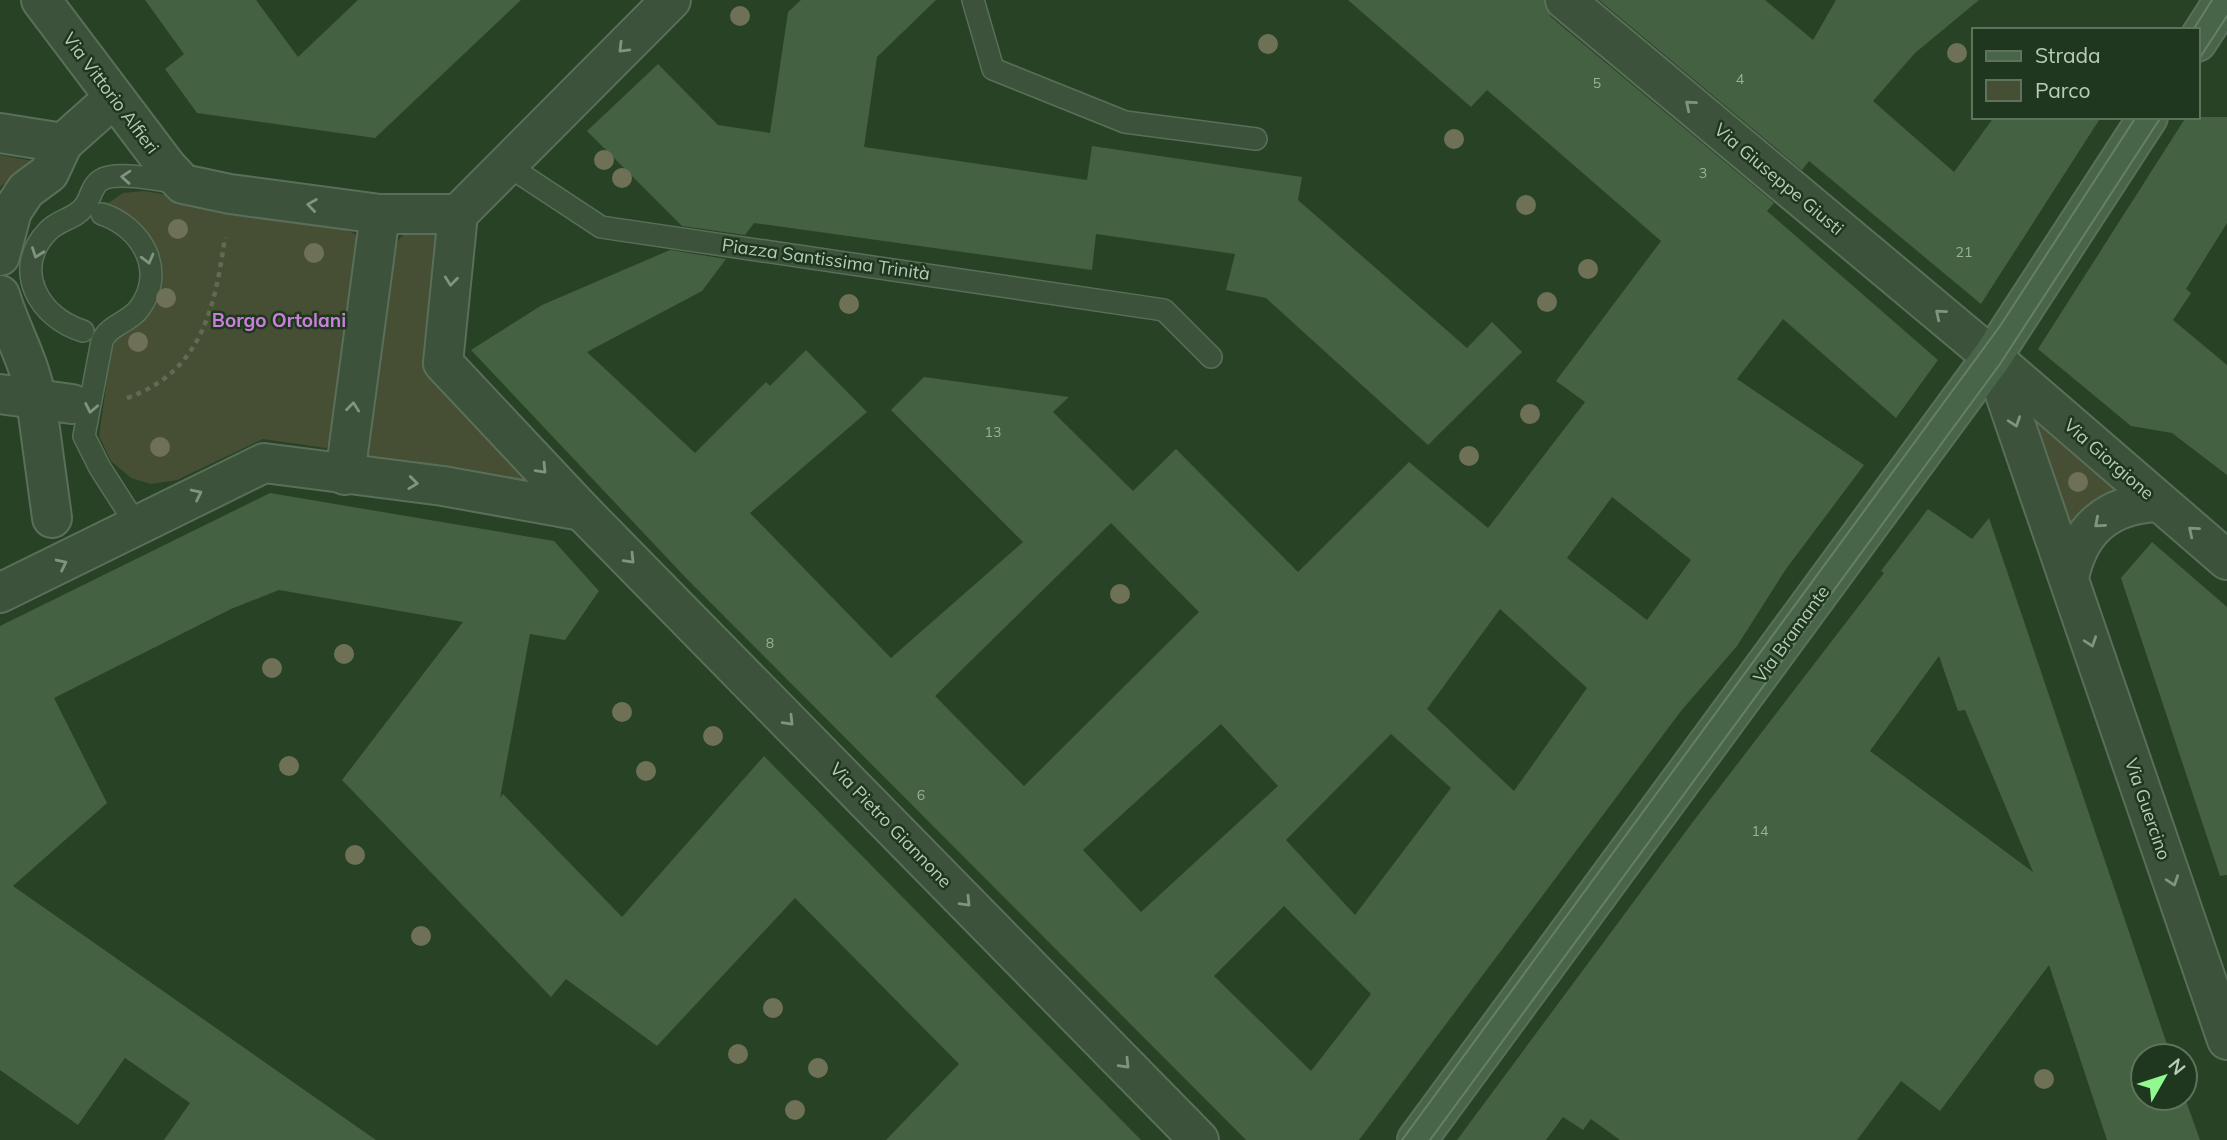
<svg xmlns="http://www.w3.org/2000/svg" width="2227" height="1140" font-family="Mulish,sans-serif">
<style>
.green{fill:#464f33}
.building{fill:#446142;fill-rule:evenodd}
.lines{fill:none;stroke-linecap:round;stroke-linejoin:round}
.lane-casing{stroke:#596f59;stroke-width:24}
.street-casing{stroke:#596f59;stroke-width:42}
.secondary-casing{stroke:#596f59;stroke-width:42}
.path{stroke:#5f6b53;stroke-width:4.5;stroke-dasharray:5 5;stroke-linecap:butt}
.lane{stroke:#3c523b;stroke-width:21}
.street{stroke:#3c523b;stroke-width:38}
.secondary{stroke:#496549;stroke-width:38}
.tram{stroke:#658064;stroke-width:2}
.tree{fill:#6e7156}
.oneway{stroke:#809580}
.labels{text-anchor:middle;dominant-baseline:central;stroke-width:5;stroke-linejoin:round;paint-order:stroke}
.number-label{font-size:14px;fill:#9bb19a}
.street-label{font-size:18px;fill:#b8ccb8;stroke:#20371f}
.neighbourhood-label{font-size:19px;font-weight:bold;fill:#cb7fdd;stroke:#20371f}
</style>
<rect width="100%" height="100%" fill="#284226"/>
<g class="green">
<polygon points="0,155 33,161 0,187"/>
<polygon points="144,191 333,223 355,234 362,253 335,440 326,448 263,439 177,480 151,484 131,478 111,461 99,436 111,350 154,264 101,208 123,193"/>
<polygon points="446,231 431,360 550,492 365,457 363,446 396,243 406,232"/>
<polygon points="2033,414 2124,490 2066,535 2026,421"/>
</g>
<g class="building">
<polygon points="145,0 256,0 298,57 358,0 521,0 375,138 197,113 165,69 184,54"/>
<polygon points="801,0 936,0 877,57 864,147 1087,180 1092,146 1302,177 1298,200 1467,348 1492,322 1522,352 1428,445 1266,298 1226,290 1235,254 1096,234 1092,270 754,223 745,235 682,226 587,131 658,64 718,125 770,133 788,12"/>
<path d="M1348,0H1544L1551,17L1774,203L1767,211L1938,360L1896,418L1783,319L1737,379L1864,465L1786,569L1737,646L1681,711L1359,1140H1246L686,578L471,350L542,305L670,250L726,259L702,291L587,352L695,453L766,382L770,386L806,350L867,412L750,513L891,658L1023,542L891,410L924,377L1069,397L1053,412L1133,491L1176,449L1298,572L1409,462L1488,528L1585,402L1556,381L1661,241L1487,90L1471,107ZM1612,497L1691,560L1647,620L1567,558ZM1111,523L1199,612L1024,786L935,696ZM1500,609L1587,688L1514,791L1427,709ZM1221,724L1278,786L1141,912L1083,850ZM1391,734L1451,788L1355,915L1286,840ZM1284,906L1371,994L1311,1071L1214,976Z"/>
<polygon points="1599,0 1765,0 1813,40 1836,0 1979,0 1915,53 1873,101 1954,172 1994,117 2101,117 1981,304 1809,161 1802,170"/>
<polygon points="2186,117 2227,117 2227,223 2186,289 2191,293 2173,320 2227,365 2227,475 2172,433 2131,426 2038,349"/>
<polygon points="270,493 554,541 599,591 565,640 530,634 500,798 503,794 622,917 764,756 1141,1140 886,1140 959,1064 795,898 657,1046 566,979 551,997 342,780 463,622 279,590 231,609 54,698 107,803 13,886 376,1140 164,1140 190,1103 125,1058 78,1125 0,1070 0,626"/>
<path d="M1928,509L1972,539L1989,518L2171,1056H2143V1098H2185L2200,1140H2107L2049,965L1940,1111L1901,1081L1857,1140H1620L1591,1119L1583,1130L1563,1117L1546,1140H1457L1692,823L1884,573L1881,571ZM1939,656L1958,711L1965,710L2033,872L1870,751Z"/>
<polygon points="2152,542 2227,607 2227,875 2220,876 2121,578"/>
</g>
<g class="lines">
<defs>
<g id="lane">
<polyline points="973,0 993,69 1125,122 1256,139"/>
<polyline points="507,165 601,227 1164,310 1211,357"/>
<path d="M102,214C142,227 167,271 139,309C128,323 109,325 102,341L84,436L100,468L136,524"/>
<path d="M83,331C39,318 11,269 48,231C58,220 75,219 84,207C91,199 91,186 101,180C117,170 162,181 181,183"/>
</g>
<g id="street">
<polyline points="41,0 167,167 183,184 230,194 380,214 458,214"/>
<polyline points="671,0 458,214 443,363 582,511 1199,1140"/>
<polyline points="1565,0 1992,357 2227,560"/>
<polyline points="0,133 63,143 99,111"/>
<polyline points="0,256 12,211 26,190 49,173 63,143"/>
<path d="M0,295C11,332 30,361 36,399L0,394"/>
<polyline points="1993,359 2227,1040"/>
<polyline points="345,475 380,214"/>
<polyline points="52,518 36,399 72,404"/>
<path d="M2069,578C2079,529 2108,504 2158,502"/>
<polyline points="0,593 264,463 443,486 582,511"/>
</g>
<g id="secondary">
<polyline points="2197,42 2224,0"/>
<polyline points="1417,1140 1992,357 2148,117"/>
</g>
</defs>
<use href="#lane" class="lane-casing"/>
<use href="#street" class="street-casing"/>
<use href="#secondary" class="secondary-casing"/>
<path class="path" d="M127,398C202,372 215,307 225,237"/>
<use href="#lane" class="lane"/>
<use href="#street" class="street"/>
<use href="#secondary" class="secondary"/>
<g class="tram">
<polyline points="2193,30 2212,0"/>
<polyline points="2197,62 2227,16"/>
<polyline points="1402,1140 2000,326 2136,117"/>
<polyline points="1430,1140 2000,364 2161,117"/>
</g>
</g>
<g class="tree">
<circle cx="740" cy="16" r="10"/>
<circle cx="1268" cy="44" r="10"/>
<circle cx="1957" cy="53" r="10"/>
<circle cx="1454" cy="139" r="10"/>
<circle cx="604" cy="160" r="10"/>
<circle cx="622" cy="178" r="10"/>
<circle cx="1526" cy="205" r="10"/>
<circle cx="178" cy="229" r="10"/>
<circle cx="314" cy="253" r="10"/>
<circle cx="1588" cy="269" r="10"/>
<circle cx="166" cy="298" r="10"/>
<circle cx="1547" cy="302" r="10"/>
<circle cx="849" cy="304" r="10"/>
<circle cx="138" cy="342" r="10"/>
<circle cx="1530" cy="414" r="10"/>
<circle cx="160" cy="447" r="10"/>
<circle cx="1469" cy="456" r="10"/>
<circle cx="2078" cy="482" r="10"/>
<circle cx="1120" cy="594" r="10"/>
<circle cx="344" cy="654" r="10"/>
<circle cx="272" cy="668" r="10"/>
<circle cx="622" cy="712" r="10"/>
<circle cx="713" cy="736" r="10"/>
<circle cx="289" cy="766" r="10"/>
<circle cx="646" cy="771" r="10"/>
<circle cx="355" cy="855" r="10"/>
<circle cx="421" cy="936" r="10"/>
<circle cx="773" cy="1008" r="10"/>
<circle cx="738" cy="1054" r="10"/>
<circle cx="818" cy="1068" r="10"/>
<circle cx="2044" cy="1079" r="10"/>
<circle cx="795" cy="1110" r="10"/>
</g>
<defs><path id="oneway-chevron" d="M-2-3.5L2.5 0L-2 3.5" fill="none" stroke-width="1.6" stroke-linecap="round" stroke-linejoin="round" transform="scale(1.75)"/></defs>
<g class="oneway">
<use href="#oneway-chevron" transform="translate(623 48) rotate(135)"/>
<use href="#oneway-chevron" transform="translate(1690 105) rotate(-140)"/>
<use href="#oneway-chevron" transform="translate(126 177) rotate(-176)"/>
<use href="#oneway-chevron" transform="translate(312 205) rotate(-172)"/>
<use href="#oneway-chevron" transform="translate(37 253) rotate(110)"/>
<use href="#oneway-chevron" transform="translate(148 259) rotate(75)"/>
<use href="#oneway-chevron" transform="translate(451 281) rotate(96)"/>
<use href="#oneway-chevron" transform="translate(1940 314) rotate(-140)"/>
<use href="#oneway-chevron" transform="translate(353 407) rotate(-84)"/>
<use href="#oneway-chevron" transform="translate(91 408) rotate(101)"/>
<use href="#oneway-chevron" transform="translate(2015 422) rotate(71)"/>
<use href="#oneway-chevron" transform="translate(542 469) rotate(46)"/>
<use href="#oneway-chevron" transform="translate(413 483) rotate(7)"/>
<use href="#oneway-chevron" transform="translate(197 494) rotate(-26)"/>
<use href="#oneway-chevron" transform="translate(2099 523) rotate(139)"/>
<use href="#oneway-chevron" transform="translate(2193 531) rotate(-140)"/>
<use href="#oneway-chevron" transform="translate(630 559) rotate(46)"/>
<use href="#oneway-chevron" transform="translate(62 564) rotate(-26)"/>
<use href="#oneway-chevron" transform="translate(2091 642) rotate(71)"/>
<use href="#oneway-chevron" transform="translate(789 721) rotate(46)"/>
<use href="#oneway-chevron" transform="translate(2173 881) rotate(71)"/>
<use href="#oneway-chevron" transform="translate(966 902) rotate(46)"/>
<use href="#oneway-chevron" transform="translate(1125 1064) rotate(46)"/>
</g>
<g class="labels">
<g class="number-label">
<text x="1740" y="79">4</text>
<text x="1597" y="83">5</text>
<text x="1703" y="173">3</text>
<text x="1964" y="252">21</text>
<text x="993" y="432">13</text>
<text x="770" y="643">8</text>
<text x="921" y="795">6</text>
<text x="1760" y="831">14</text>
</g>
<g class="street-label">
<text transform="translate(111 93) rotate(53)">Via Vittorio Alfieri</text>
<text transform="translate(1779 179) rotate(40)">Via Giuseppe Giusti</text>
<text transform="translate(826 259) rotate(8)">Piazza Santissima Trinità</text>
<text transform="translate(2109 459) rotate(41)">Via Giorgione</text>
<text transform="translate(1791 634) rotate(-54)">Via Bramante</text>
<text transform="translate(2148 809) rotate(71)">Via Guercino</text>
<text transform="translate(891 825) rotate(46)">Via Pietro Giannone</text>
</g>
<g class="neighbourhood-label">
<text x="279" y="320">Borgo Ortolani</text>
</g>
</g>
<rect x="1972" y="28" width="228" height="91" fill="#20371f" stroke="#5d735c" stroke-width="2"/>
<rect x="1986" y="51" width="35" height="10" fill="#496549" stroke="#5d735c" stroke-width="2"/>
<text x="2035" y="63" font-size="21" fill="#b8ccb8">Strada</text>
<rect x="1986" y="80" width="35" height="21" fill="#464f33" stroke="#5d735c" stroke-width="2"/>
<text x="2035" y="98" font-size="21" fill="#b8ccb8">Parco</text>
<g transform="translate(2164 1077) rotate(51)"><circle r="33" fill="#20371f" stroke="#5d735c" stroke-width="2"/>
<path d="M0-5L12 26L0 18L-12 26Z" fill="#91f990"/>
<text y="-10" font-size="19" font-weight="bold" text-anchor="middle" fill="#b8ccb8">N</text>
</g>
</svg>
